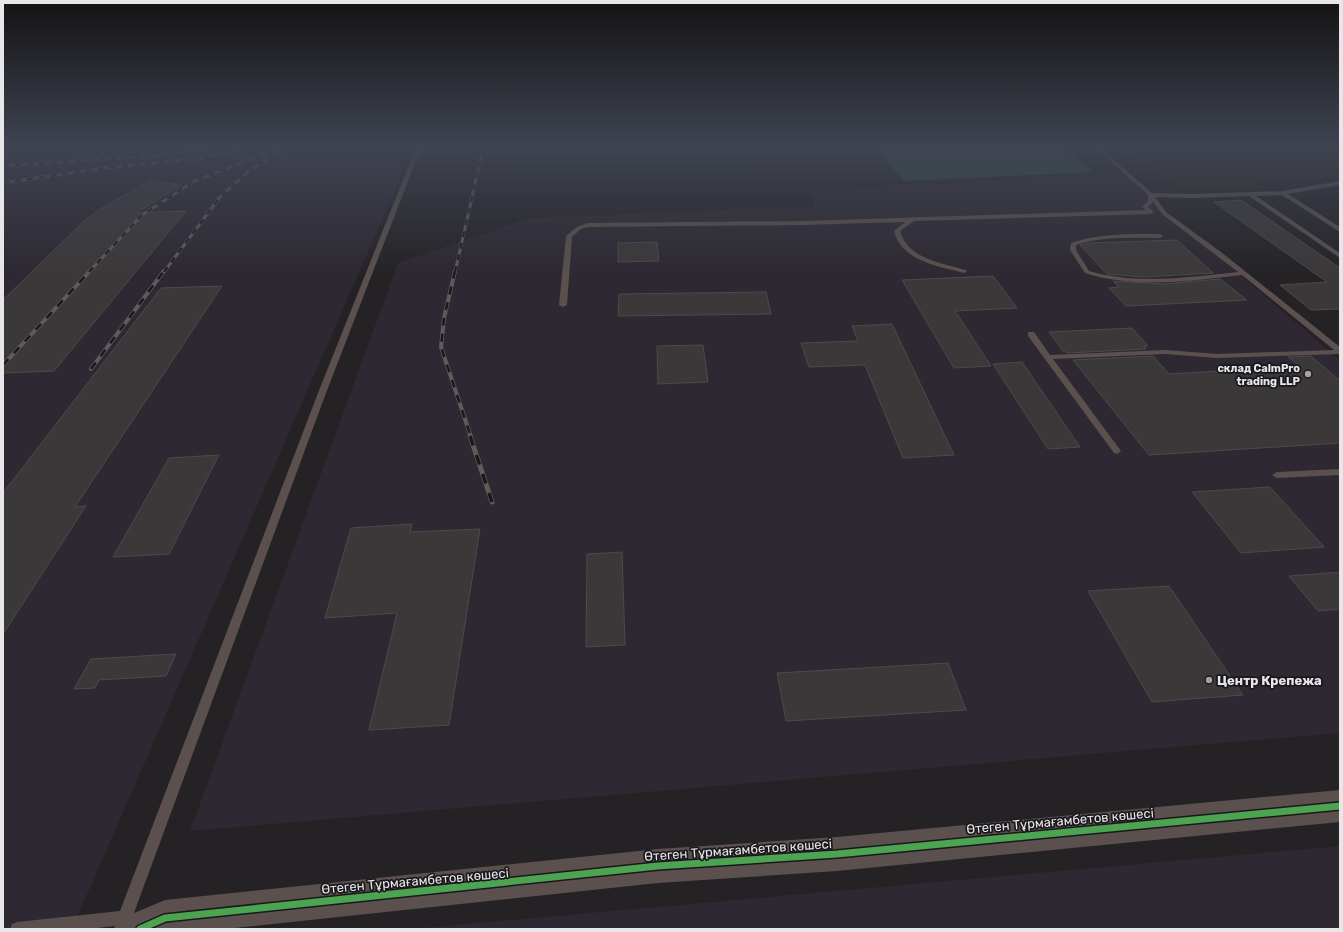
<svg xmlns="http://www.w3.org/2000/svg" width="1343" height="932" font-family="Rubik,sans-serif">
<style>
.built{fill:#2d2831}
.industrial{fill:#31271b}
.green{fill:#2d4d3a}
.building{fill:#3b3839;stroke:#4c4a4b}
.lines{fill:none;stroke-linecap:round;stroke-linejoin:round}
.service{fill:#5b504e;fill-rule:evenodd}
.tertiary{fill:#5b504e;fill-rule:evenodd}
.rail-far2-casing{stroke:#605a5a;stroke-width:3}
.rail-far1-casing{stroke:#605a5a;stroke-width:4}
.rail-casing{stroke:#605a5a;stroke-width:5}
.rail-far2{stroke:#1a181c;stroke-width:2;stroke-dasharray:6;stroke-linecap:butt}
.rail-far1{stroke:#1a181c;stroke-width:2.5;stroke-dasharray:8;stroke-linecap:butt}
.rail{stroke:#1a181c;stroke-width:3.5;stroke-dasharray:10;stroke-linecap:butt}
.cycleway-casing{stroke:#1a181c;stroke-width:10}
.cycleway{stroke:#4ca352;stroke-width:7}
.poi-dot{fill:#a3a1a4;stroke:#1a181c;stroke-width:1.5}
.labels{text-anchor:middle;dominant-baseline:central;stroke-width:3.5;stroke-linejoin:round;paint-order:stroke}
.poi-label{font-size:11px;font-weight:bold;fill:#e7e6e9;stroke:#1a181c;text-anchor:end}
.near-poi-label{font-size:13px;font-weight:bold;fill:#e7e6e9;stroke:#1a181c;text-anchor:start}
.near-street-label{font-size:13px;fill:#e7e6e9;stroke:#1a181c}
</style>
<rect width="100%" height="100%" fill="#242225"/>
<g class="built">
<polygon points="3,145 412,145 408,155 410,156 72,929 3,929"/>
<polygon points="1123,174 1340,360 1340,733 190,831 398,263 529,218 815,206 812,191"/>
<polygon points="1340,846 1340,929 410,929"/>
</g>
<polygon class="industrial" points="1123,145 1340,145 1340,176 1256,182 1266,189 1178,188"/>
<polygon class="green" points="873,145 1060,145 1093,172 904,181"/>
<g class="building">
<polygon points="150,181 181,185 136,213 186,211 54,371 3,373 3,300 83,222 102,208"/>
<polygon points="1241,200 1340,268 1340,309 1311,310 1280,285 1327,282 1214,202"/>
<polygon points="1177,240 1213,273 1144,277 1107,274 1080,245 1089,243"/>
<polygon points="657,242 659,261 618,262 618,243"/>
<polygon points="993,276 1017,308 955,311 991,366 954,368 902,280"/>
<polygon points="1220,279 1247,300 1126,306 1109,288 1119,287 1113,281 1163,284"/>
<polygon points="222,286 75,507 86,506 3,634 3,493 161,288"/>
<polygon points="766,292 771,314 618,316 619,294"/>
<polygon points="892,324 954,455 903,458 865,365 809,367 801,343 858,341 852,326"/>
<polygon points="1132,328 1148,346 1144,346 1146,349 1068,353 1063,351 1049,332"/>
<polygon points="703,345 708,382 658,384 657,346"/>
<polygon points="1153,356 1169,374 1299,366 1288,357 1311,356 1340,381 1340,443 1149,455 1073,360"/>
<polygon points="1022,362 1080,447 1048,449 993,364"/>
<polygon points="219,455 169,554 113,557 169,458"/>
<polygon points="1270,487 1324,547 1241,553 1192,492"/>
<polygon points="412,524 410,532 480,529 449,725 369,730 397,613 325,618 351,528"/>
<polygon points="622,552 625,645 586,647 587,554"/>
<polygon points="1340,572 1340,609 1318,611 1289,576"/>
<polygon points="1169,586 1243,695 1152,702 1088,591"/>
<polygon points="176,654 166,676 99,680 95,688 74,689 91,659"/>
<polygon points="948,663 966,710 786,721 777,673"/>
</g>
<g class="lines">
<g class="service">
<polygon points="417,145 422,145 326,393 128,929 114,929 115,926 89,929 10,929 12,924 17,922 120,911 318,393"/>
<path d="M1092,145H1097L1152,193L1193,194L1283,191L1340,181V185L1288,194L1340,227V232L1282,195L1256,196L1340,253V258L1249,196L1193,198L1155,197L1166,212L1221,252L1340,347V354L1217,358L1165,354L1053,359L1121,451L1117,454L1114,453L1028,336V332H1034L1050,355L1165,350L1217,354L1334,350L1242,275C1191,281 1135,289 1085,273L1070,250L1071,243C1100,233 1129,234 1160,234L1163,236L1160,238C1132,238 1103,236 1076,245V250L1089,271C1136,285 1190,277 1238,272L1162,214L1153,202L1148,207L1154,212L1151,214L914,221L900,231C908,259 942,263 966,270L967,271L964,273C937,266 902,261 894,231L905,222L803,225L589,227L581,229L572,237L567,305L563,307L559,305L566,236L577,227L588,223L803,221L1146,210L1142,207L1148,201V195Z"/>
<polygon points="1340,469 1340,475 1277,478 1272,475 1277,472"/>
</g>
<polygon class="tertiary" points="1340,790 1340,822 837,871 658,883 225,929 122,929 127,916 165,900 658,849 837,837"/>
<defs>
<g id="rail-far2">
<polyline points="3,166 165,155 227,145"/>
<polyline points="3,183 104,168 196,159 260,145"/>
<polyline points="89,272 142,215 193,182 286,145"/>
<polyline points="164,272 220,197 249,171 270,157 296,145"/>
<polyline points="455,272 484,145"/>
</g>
<g id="rail-far1">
<polyline points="455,271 444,318 441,347 471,437"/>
<polyline points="3,365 90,271"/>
<polyline points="91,369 164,271"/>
</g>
<polyline id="rail" points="470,436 492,502"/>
</defs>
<use href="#rail-far2" class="rail-far2-casing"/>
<use href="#rail-far1" class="rail-far1-casing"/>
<use href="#rail" class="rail-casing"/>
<use href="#rail-far2" class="rail-far2"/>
<use href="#rail-far1" class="rail-far1"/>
<use href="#rail" class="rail"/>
<defs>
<polyline id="cycleway" points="140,929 165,918 658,866 837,854 1340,806"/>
</defs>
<use href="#cycleway" class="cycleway-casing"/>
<use href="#cycleway" class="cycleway"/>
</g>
<linearGradient id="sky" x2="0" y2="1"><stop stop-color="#141314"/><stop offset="0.53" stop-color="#3f4451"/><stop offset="1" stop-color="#3f4451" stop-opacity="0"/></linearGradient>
<rect width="1343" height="276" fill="url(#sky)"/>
<g class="poi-dot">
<circle cx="1308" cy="374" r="4"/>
<circle cx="1209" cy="680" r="4"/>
</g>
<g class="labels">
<g class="poi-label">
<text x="1300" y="368">склад CalmPro<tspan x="1300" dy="13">trading LLP</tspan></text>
</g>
<g class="near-poi-label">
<text x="1217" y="680">Центр Крепежа</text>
</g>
<g class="near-street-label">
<text transform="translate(1060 821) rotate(-5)">Өтеген Тұрмағамбетов көшесі</text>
<text transform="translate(738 850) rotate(-4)">Өтеген Тұрмағамбетов көшесі</text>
<text transform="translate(415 881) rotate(-5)">Өтеген Тұрмағамбетов көшесі</text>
</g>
</g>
<rect width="1343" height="932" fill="none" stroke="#e7e6e9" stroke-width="8"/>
</svg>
